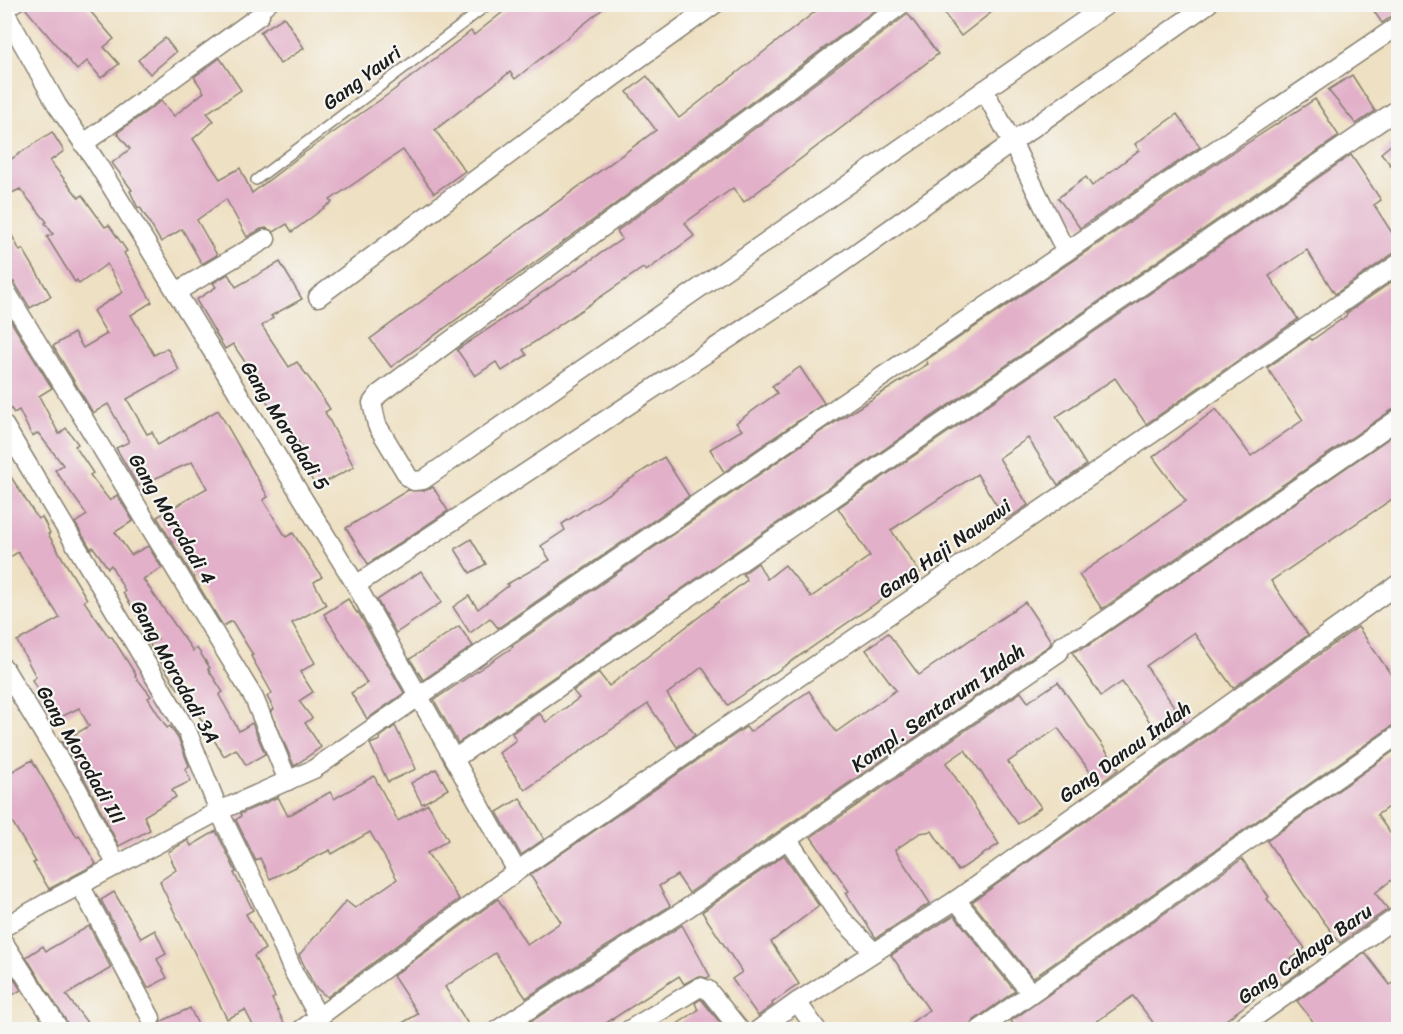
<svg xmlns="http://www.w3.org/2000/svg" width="1403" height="1034" font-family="Sriracha,sans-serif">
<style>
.building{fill:#e2b0c9}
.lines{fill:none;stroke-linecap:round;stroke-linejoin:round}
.service-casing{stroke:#857e6f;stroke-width:12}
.minor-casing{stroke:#857e6f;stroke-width:21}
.service{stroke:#fff;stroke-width:9}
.minor{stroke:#fff;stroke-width:18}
.labels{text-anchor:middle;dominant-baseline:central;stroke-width:4.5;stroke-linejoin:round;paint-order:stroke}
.street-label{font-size:20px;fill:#1c1c1c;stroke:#f6f6f2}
</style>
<rect width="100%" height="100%" fill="#f6f6f2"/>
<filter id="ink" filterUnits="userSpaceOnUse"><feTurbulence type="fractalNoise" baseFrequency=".0167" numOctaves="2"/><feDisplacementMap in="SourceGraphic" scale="12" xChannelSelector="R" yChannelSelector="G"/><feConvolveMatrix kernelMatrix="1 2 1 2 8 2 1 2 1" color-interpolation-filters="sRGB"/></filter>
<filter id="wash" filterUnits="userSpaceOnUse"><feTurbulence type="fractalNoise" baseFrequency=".008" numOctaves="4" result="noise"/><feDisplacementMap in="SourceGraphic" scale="24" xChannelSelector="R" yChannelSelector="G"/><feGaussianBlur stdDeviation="1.35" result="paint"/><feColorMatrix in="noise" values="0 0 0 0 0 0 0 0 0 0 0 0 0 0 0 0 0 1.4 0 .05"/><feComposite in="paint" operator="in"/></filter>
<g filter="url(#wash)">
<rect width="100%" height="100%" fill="#eee0c2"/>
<g id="blocks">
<g class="building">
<polygon points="27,4 84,4 114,39 104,47 119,64 101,78 87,61 77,70 25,8"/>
<polygon points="513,4 609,4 515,79 510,72 435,130 465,171 434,193 403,150 330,200 332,202 292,232 287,224 274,232 266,228 261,229 247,237 226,199 197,220 217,255 202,264 182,229 161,242 140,207 138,208 130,191 132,190 112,163 130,149 117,133 161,101 174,116 204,92 194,77 220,58 241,90 207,113 214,121 193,139 220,179 240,168 252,193 304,153 390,93 471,31 474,35"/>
<polygon points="825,4 883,4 603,213 391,367 370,339 656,130 627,92 647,76 679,118"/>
<polygon points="937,4 1002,4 961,36"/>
<polygon points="1369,4 1398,4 1398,15 1392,16 1382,23"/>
<polygon points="908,14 938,54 744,202 733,188 711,204 685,223 694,236 646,271 643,268 523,350 527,355 502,371 496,362 475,376 457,350 622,239 617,231"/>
<polygon points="284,17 304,48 280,64 260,32"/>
<polygon points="165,38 176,52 150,74 138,60"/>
<polygon points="1352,75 1375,111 1356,124 1328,90"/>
<polygon points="1315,99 1339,136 458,743 434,700 513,647 512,646 823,430 928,364 926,360 1226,157"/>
<polygon points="1177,114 1200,147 1080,228 1058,198 1086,177 1092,186 1139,150 1135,144"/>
<polygon points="52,132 64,151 50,161 79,198 82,195 105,227 109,225 127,251 124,253 152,302 131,315 154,355 167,348 179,370 127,399 147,434 152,432 158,445 218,410 268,497 263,500 286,537 293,533 322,577 314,582 326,605 292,623 315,663 300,672 313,692 299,701 312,718 305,723 321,747 294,766 271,711 274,709 267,697 272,693 251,656 253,655 232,621 223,626 157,517 207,488 192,462 138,486 116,448 129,442 108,404 93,413 53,346 74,333 83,348 107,334 93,311 123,292 107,264 79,284 77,280 75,282 47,237 53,234 45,223 47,222 20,189 4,197 4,164"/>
<polygon points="1398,139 1398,174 1381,153"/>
<polygon points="1351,155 1381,200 1374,205 1398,242 1398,250 1335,294 1307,250 1269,276 1298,319 1146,424 1115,378 1056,417 1086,465 1058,485 1028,438 999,458 1028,505 1006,520 977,474 891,530 920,573 728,705 702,667 667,694 695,735 677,747 648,704 525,790 499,753 516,740 512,733 540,714 546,722 579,698 573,691 599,673 609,686 747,580 743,574 758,563 767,579 785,565 811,597 870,556 838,508"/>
<polygon points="4,220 20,251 23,249 51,296 30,308 14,282 4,277"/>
<polygon points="280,262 302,299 271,316 273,318 262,326 289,367 297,362 314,385 330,409 325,412 354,467 316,487 295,449 301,446 275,405 271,408 258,388 261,386 233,344 225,349 196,300 216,287 213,283 228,274 236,287"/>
<polygon points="1397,278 1398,280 1398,408 1392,410 1102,609 1079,575 1186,501 1153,457 1216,409 1251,456 1303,420 1267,368 1310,338 1312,340 1346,316 1347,313"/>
<polygon points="4,310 52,388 39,396 59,434 66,428 78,444 75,446 93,473 90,475 110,501 117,495 133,521 115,532 131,555 148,546 162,568 143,579 193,651 197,648 210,668 208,669 223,692 219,695 239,731 252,723 265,754 246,765 236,749 224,756 181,687 178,689 165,669 150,645 158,639 140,614 138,616 123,593 125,591 111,565 108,568 93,547 91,549 75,523 87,515 55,470 63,465 38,433 32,436 19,410 14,413 4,399"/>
<polygon points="800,367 824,403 724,472 710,449 742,430 736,423 777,393 772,386"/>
<polygon points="1398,432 1398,495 1271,581 1308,635 1233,688 1194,633 1146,666 1185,722 1162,739 1122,682 1101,696 1072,652 1089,645"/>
<polygon points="664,457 689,496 498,628 490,618 470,633 453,607 469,596 478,609 508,586 507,584 550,560 541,546 565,530 562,524"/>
<polygon points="4,466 38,519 42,517 50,533 48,534 87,599 84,601 109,637 112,637 136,675 135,676 151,696 148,698 167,728 170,726 179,740 189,766 185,769 191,781 172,790 176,797 144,816 150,830 119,846 88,785 62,742 89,726 79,708 55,720 32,680 36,677 17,641 60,618 18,552 4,561"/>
<polygon points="433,487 448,511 368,564 346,528 408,490 424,491"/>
<polygon points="471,539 486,564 470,573 455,549"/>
<polygon points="421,571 442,602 396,633 377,600"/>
<polygon points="348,599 357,613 358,612 404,693 367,719 351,693 367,683 324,614"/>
<polygon points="1025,602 1051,641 1050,645 689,893 677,875 659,886 670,906 526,998 495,953 445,987 471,1029 392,1029 418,1014 393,976 498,899 527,945 561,922 530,875 746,727 750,732 809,691 836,732 896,690 866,650 888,633 919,675"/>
<polygon points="459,626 473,646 423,680 410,659"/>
<polygon points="1358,627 1392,676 1398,672 1398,724 1392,726 1033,978 972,902"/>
<polygon points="1058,682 1119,769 1099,784 1058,728 1008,762 1041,807 1018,824 965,750 946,763 999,844 958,871 932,831 920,833 895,850 930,903 876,938 846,893 849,891 811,837 1021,692 1028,702"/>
<polygon points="395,726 416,769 388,782 370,744 380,740 379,738"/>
<polygon points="1398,748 1398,800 1377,815 1398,844 1398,875 1375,893 1388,909 1340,943 1304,895 1267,841"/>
<polygon points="32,760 77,837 79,835 96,864 49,889 33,863 36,862 4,808 4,776"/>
<polygon points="436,769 448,789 422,804 411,783"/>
<polygon points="374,776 398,821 428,804 448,840 427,853 459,899 327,997 315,987 299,955 346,901 355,908 397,879 370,832 332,854 330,850 270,879 260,858 256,861 236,820 241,816 240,814 278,797 288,816 330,792 334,799"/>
<polygon points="520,798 544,839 521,855 497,812"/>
<polygon points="216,831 236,872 234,873 253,910 246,914 265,949 254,956 275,997 272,999 287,1029 255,1029 245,1010 227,1019 162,887 160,881 176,870 168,852 188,840 191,846"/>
<polygon points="784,855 819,906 771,942 799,984 772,1003 773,1005 758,1016 732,979 742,972 702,912"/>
<polygon points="1242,859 1269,897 1267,899 1305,948 1291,959 1301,971 1281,985 1278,981 1214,1029 1158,1029 1133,996 1086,1029 1017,1029 1011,1021"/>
<polygon points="114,892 141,938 155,930 166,954 157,959 167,978 148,988 101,900"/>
<polygon points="954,915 1015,991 973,1021 968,1029 902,1029 929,1010 891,955"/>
<polygon points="682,925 710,976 707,978 698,976 684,984 679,976 597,1029 519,1029"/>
<polygon points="89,926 111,968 66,995 92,1029 71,1029 26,957 43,946 46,951"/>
<polygon points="1365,953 1390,985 1398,978 1398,1029 1319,1029 1297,1001"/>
<polygon points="8,970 21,990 4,1000 4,972"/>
<polygon points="701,999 725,1029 670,1029 698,1010 695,1003"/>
<polygon points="190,1008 200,1029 142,1029 156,1028 162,1021"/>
</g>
</g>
</g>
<g filter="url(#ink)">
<use href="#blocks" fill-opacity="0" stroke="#857e6f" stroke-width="1.5"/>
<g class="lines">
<defs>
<g id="service">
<polyline points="6,13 20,4"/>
<polyline points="260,15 273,4"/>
<polyline points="256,180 489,4"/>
</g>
<g id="minor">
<polyline points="902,4 379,394 372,403 377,425 409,478 414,481 423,480 1108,4"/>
<polyline points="4,10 57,105 95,160 356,585 517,871"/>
<polyline points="984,90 1012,142 1066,252"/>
<polyline points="83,144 260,15"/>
<polyline points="4,288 254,698 288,781"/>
<polyline points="176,292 266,239"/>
<polyline points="318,297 613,77 715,4"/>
<polyline points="4,425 188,733 219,811 269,914 293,971 318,1016"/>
<polyline points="356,585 825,275 1208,4"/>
<polyline points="4,668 78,790 117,866"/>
<polyline points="454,759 1398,109"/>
<polyline points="788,840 840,917 874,952"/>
<polyline points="80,885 151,1018"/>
<polyline points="956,900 1031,993"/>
<polyline points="4,927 46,903 219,811 314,769 817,421 1398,26"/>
<polyline points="4,943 60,1030"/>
<polyline points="797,1002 817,1030"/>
<polyline points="301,1030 517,871 1398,264"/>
<polyline points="497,1030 686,909 1059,652 1062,645 1077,637 1083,636 1398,419"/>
<polyline points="629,1030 700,987 708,990 740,1030"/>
<polyline points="758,1030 797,1002 956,900 1398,584"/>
<polyline points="979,1030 1398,735"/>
<polyline points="1237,1030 1398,916"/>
</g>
</defs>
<use href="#service" class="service-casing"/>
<use href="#minor" class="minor-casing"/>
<use href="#service" class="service"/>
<use href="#minor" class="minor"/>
</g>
</g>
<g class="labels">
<g class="street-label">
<text transform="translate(362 78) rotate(-37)">Gang Yauri</text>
<text transform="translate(285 426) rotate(58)">Gang Morodadi 5</text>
<text transform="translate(172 519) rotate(59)">Gang Morodadi 4</text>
<text transform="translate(945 549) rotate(-35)">Gang Haji Nawawi</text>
<text transform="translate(175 672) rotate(61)">Gang Morodadi 3A</text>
<text transform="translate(938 708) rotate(-35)">Kompl. Sentarum Indah</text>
<text transform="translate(1125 752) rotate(-36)">Gang Danau Indah</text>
<text transform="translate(81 755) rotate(60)">Gang Morodadi III</text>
<text transform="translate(1305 954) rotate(-35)">Gang Cahaya Baru</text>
</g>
</g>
<rect width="1403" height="1034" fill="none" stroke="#f6f6f2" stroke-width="24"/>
</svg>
